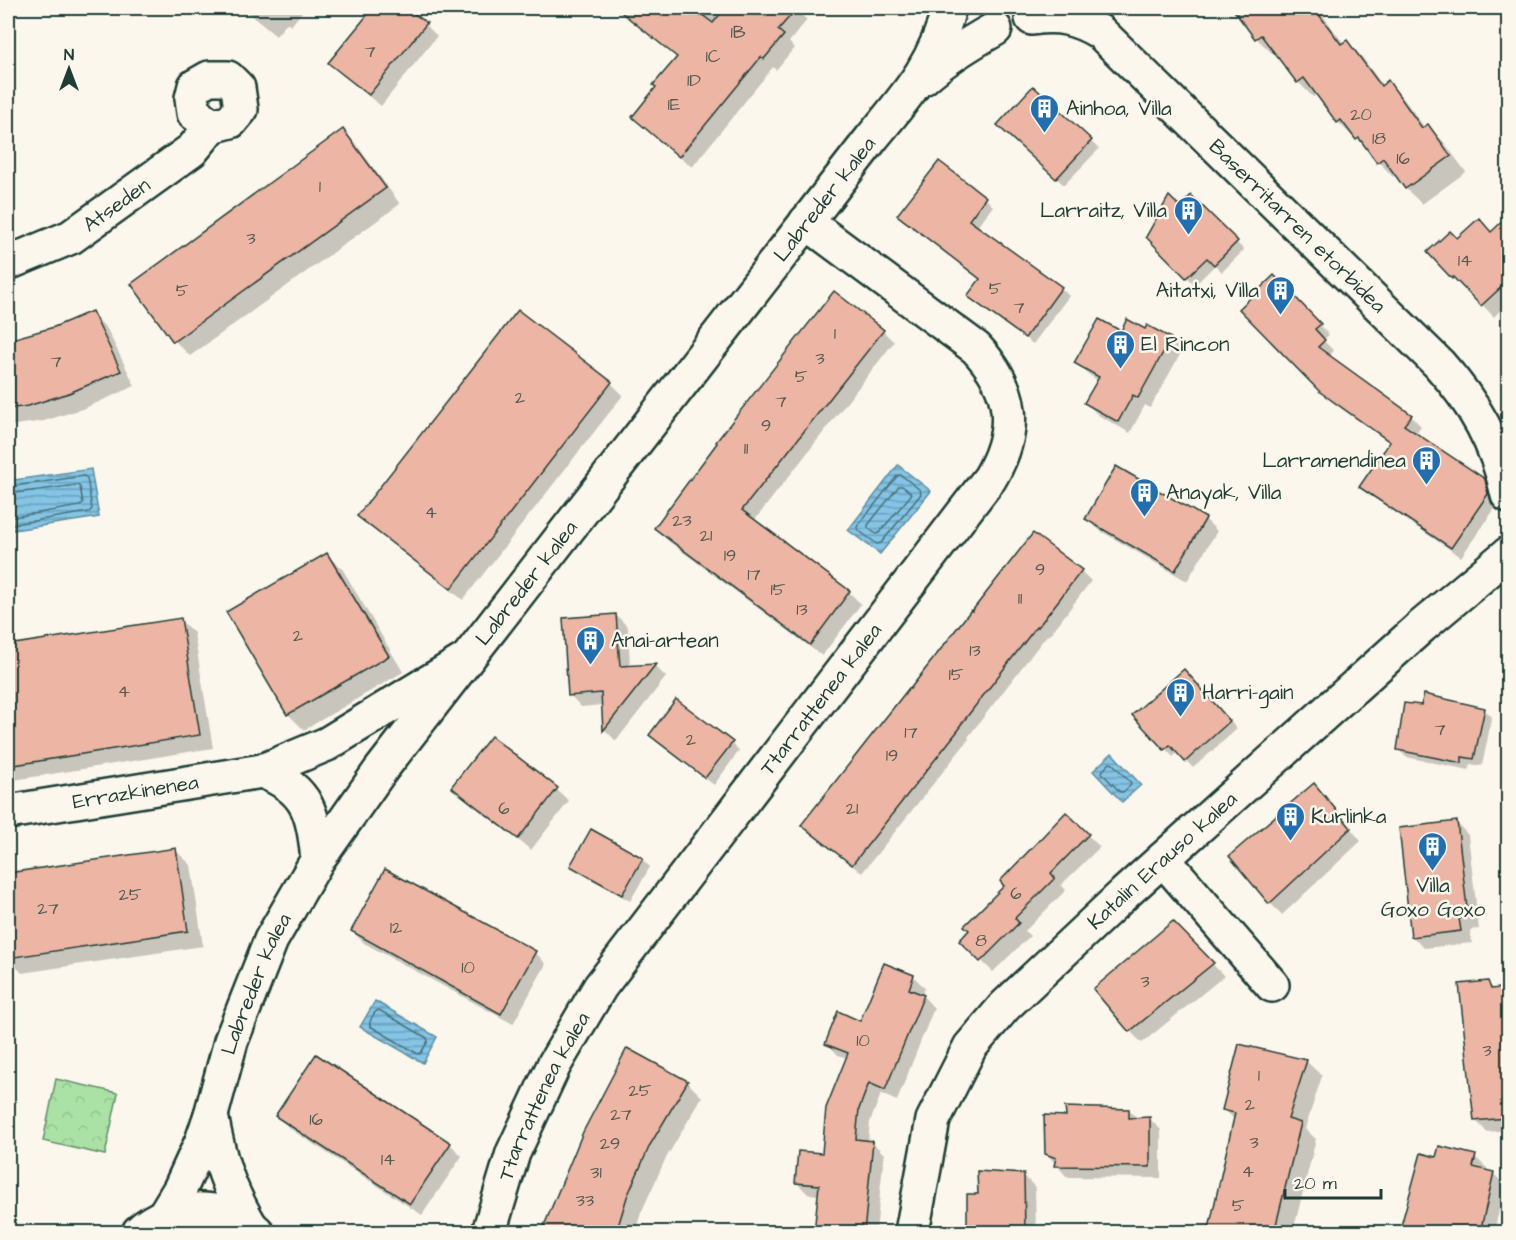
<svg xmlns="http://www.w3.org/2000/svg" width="1516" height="1240" font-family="'Architects Daughter',sans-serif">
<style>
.park{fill:url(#park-crowns);stroke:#648f6c;stroke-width:1.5}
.water{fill:url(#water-rules);stroke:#5c8e9e;stroke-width:1.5}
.shadow{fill:#0003}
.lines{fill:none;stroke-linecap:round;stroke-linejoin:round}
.shore{stroke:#47737b;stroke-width:1.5}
.building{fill:#edb5a3;stroke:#1f3d34;stroke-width:1.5}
.minor-casing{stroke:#1f3d34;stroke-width:38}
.tertiary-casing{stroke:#1f3d34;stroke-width:38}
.minor{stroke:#fbf7ec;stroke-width:33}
.tertiary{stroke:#fbf7ec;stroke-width:33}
.labels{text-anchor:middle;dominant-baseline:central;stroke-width:5;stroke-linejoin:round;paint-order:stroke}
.number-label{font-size:18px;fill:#525b50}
.poi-label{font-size:21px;fill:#1f3d34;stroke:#fbf7ec;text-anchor:start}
.street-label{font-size:21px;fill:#1f3d34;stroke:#fbf7ec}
</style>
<defs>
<pattern id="park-crowns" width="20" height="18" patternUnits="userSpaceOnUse" patternTransform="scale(1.5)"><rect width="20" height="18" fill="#aae1a5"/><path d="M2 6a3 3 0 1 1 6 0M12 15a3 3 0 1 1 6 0" fill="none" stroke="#92c28f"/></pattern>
<pattern id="water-rules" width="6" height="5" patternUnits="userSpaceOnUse" patternTransform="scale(1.5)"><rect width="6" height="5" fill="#84c4e5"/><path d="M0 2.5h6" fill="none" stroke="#6ba0ba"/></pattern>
</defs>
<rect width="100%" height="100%" fill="#fbf7ec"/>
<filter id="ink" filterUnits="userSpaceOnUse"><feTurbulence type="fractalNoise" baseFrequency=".0167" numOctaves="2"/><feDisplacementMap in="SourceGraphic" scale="12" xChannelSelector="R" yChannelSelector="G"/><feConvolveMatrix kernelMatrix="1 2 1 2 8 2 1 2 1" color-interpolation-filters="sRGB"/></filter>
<g filter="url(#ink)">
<polygon class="park" points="56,1079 118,1093 105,1155 43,1141"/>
<g class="water">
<polygon points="898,465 931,491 880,554 848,530"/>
<polygon points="91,469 99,517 8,531 8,481"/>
<polygon points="1112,753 1141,785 1122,802 1093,771"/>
<polygon points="375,1001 437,1037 423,1063 360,1027"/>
</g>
<g class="shadow">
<polygon points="242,8 305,8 291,26 287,23 276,36"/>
<polygon points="375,8 404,8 426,25 437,36 381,106 342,75 330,63"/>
<polygon points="616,8 794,8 807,20 789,42 794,48 776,70 773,67 692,167 645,129 634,117 677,58"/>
<polygon points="1234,8 1315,8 1322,14 1344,44 1347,42 1362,57 1383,86 1388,82 1403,98 1425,128 1428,126 1443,141 1466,172 1422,204 1406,189 1397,175 1393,177 1355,136 1353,137 1338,122 1318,94 1313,97 1298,82 1275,51 1272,53 1256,38"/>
<polygon points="1033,88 1099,149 1064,185 1007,133"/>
<polygon points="343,131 358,147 400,204 190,356 175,341 133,284"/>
<polygon points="940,163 985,198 993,206 977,227 1061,288 1069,296 1033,344 977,303 969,296 981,280"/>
<polygon points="1191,197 1244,250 1222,272 1215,265 1195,285 1147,237"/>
<polygon points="1491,234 1508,234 1508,302 1494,317 1466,288 1464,289 1453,278 1429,252"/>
<polygon points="1274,277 1329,335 1323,340 1334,351 1328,356 1411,416 1421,426 1415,434 1484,480 1494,491 1498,504 1461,557 1371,496 1361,486 1391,444 1332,402 1242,309"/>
<polygon points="518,312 611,383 623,395 463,600 371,527 359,515"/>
<polygon points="92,313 107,329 135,386 85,408 44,421 8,426 8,341 54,328"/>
<polygon points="1148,327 1170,340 1182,351 1150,408 1145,405 1130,433 1098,415 1086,403 1098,381 1088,374 1076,363 1121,333 1145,331"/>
<polygon points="883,331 894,342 754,521 849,592 861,604 822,656 667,540 656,528"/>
<polygon points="1508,351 1508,365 1502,358"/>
<polygon points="1087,519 1205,519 1217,531 1187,581 1099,530"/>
<polygon points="1034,535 1081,571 1091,581 1049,636 1047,635 968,737 969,739 862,873 812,835 803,825 972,613"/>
<polygon points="327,555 343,570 403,672 304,730 288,714 228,612"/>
<polygon points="616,615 628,627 630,667 655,666 666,677 616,741 605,730 603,705 581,707 570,695"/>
<polygon points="180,620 194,633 213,748 8,781 8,647"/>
<polygon points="1192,679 1237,729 1193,768 1178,752 1173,757 1135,715"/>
<polygon points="1484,709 1492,717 1482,766 1470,764 1469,770 1406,757 1398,749"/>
<polygon points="651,735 732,743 739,751 714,785 658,743"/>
<polygon points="491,738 557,790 569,801 531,850 465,799 453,787"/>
<polygon points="1314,785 1325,797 1361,841 1282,915 1270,903"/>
<polygon points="1066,814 1100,847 1061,885 1066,890 1025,931 1030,936 993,972 961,941"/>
<polygon points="1457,823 1468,835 1479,929 1470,930 1472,943 1424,948 1413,937"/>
<polygon points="175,850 191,865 203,946 22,973 8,959 8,875"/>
<polygon points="642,859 650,867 630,901 580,873 572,866"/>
<polygon points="1173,923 1224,976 1142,1043 1130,1031 1095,989"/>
<polygon points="352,931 535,952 546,964 513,1024 364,943"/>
<polygon points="913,976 925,988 922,995 934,1008 897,1101 881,1094 870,1122 868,1142 872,1142 884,1154 876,1232 816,1232 819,1195 808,1194 796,1182 823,1154 847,1058 838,1055 827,1043 861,1022"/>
<polygon points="1488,983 1495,990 1508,988 1508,1130 1487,1132 1475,1120"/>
<polygon points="1306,1061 1322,1076 1305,1129 1316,1139 1293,1232 1209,1232 1235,1120 1224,1109"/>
<polygon points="687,1082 702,1097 665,1160 641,1213 635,1232 545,1232"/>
<polygon points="1129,1110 1138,1119 1150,1119 1161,1130 1161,1178 1067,1177 1046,1153 1068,1118"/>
<polygon points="277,1116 450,1144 462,1156 422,1215 289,1128"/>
<polygon points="1475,1157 1487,1168 1486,1171 1493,1173 1505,1185 1494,1232 1401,1232 1437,1159"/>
<polygon points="1024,1176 1035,1187 1036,1232 968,1232 980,1196"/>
</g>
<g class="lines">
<g class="shore">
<polygon points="898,475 901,475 920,490 921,494 881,543 877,544 858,530 857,527"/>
<polygon points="899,486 902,486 910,492 911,495 879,533 876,534 868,528 868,525"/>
<polyline points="8,487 84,476 87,478 92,509 89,512 8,525"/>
<polyline points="8,494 78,485 80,487 83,503 80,506 8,518"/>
<polygon points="1110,763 1113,764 1131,783 1130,786 1123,792 1120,792 1102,773 1103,770"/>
<path d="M379,1010L427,1038L428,1041L421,1053L418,1054L370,1026C369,1021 374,1011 379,1010Z"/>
</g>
</g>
<g class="building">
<polygon points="373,8 406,8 427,23 369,95 328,63"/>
<polygon points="616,8 693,8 713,23 725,8 797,8 778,30 784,35 764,59 761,57 679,157 632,117 656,87 653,85 677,57"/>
<polygon points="1232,8 1314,8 1341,44 1347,40 1381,86 1388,80 1422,128 1428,124 1451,156 1405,189 1383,158 1377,163 1359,138 1356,140 1341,120 1337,123 1304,78 1297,83 1261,35 1255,39"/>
<polygon points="1033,86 1092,140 1056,179 997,125"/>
<polygon points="343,129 386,188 173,342 131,284"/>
<polygon points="939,161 986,197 969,220 1062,287 1025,338 967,296 980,279 897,215"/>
<polygon points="1191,195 1238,241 1214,265 1207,258 1186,278 1146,237 1169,196 1180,207"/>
<polygon points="1509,215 1509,280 1481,306 1453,277 1452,279 1427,252 1450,231 1457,238 1479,218 1491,232"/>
<polygon points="1274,275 1321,324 1315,329 1325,340 1318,347 1412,415 1404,425 1485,479 1488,494 1451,548 1359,487 1390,442 1320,392 1239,309"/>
<polygon points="834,291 884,330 742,510 850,591 810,645 654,528 717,443 716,442"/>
<polygon points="518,310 612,382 451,589 357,516"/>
<polygon points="92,311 121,371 69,393 28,406 8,409 8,340 54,327"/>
<polygon points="1099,319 1121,331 1127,319 1145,329 1147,325 1171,338 1138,398 1133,395 1118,422 1084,403 1099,377 1074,363"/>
<polygon points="1116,466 1206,518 1175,571 1085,519"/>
<polygon points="1033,533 1082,570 1038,627 1037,626 959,727 960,728 852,865 801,825 909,688 910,689 971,610 972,611"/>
<polygon points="327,553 389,656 287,715 226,612"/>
<polygon points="616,614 620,666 656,664 603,731 601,693 568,696 563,618"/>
<polygon points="181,618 200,735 8,766 8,645"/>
<polygon points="1184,669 1230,721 1185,762 1170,745 1164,750 1132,715"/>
<polygon points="1424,694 1485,708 1474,759 1462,757 1462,763 1397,750 1404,703 1421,705"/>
<polygon points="676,699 733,742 705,778 649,735"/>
<polygon points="491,736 558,788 518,839 451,787"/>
<polygon points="1314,783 1351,828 1269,904 1229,856"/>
<polygon points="1066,812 1089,834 1051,873 1055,878 1015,918 1019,923 980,962 959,941 969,930 964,926 1004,886 1000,881"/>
<polygon points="1457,821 1468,917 1459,918 1461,931 1411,937 1399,828"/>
<polygon points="591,829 643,858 622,895 570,866"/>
<polygon points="176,848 188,931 8,958 8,873"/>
<polygon points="385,869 536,951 501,1014 351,931"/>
<polygon points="1173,921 1214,963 1129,1032 1093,989"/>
<polygon points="884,963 914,975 909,989 924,995 885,1090 869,1083 859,1109 856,1139 873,1141 864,1233 814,1233 819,1185 795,1183 798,1151 822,1153 826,1108 848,1053 825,1044 838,1011 860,1021"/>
<polygon points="1488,981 1491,989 1509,987 1509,1111 1507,1111 1506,1118 1474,1121 1459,984"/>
<polygon points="1239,1044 1307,1060 1288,1119 1301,1123 1274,1233 1208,1233 1235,1113 1222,1110"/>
<polygon points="627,1048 688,1081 650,1145 627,1197 616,1233 541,1233 583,1132"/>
<polygon points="316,1054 451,1143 410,1204 275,1116"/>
<polygon points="1065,1107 1129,1109 1129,1118 1150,1117 1150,1167 1054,1166 1056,1158 1045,1154 1044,1115 1066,1116"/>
<polygon points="1439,1146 1476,1155 1473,1167 1494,1172 1480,1233 1399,1233 1421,1153 1436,1157"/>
<polygon points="977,1171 1024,1174 1025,1233 967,1233 967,1194 978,1194"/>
</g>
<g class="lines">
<defs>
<g id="minor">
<path id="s1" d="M8,263L71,237L192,150L212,126L231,121L241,109L238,88L228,78H209L195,86L192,98L194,113L212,126"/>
<path d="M262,771C309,789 313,814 318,859"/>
<path id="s2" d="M8,812L262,771L327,744L465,660"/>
<polyline points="1163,859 1272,985"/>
<path id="s3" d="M489,1232L513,1153L554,1065L600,987L990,478C1018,430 1015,390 976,348L806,222"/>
<path id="s4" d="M912,1232L933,1120L970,1047L1005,1006L1125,893L1422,626L1508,554"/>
</g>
<g id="tertiary">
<path id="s5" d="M1032,18C1059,14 1076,18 1100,32L1439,364C1474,403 1497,443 1508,495"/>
<path d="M923,78C945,58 970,43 995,29"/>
<path d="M211,1115C219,1160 228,1188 251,1227"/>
<path id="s6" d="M163,1217L180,1189L202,1141L211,1115L231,1041L271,940L318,859L380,771L871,139C907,95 935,65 949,8"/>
<path d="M139,1232C170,1203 225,1202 257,1232"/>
</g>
</defs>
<use href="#minor" class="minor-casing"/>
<use href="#tertiary" class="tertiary-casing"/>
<use href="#minor" class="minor"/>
<use href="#tertiary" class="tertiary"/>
</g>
</g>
<defs>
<symbol id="building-pin" viewBox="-11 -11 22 30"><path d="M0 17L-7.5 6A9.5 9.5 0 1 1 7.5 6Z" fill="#1f6fb2" stroke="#fbf7ec"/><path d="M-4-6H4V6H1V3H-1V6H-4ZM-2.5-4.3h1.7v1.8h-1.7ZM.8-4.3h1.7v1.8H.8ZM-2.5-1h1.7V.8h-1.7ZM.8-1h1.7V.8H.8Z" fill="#fff"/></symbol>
</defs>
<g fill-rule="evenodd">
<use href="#building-pin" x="1028" y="92" width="33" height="45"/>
<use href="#building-pin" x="1172" y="194" width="33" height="45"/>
<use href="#building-pin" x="1264" y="274" width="33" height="45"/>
<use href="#building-pin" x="1104" y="328" width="33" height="45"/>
<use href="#building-pin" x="1410" y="444" width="33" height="45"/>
<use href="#building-pin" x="1128" y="476" width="33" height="45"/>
<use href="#building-pin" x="574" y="624" width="33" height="45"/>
<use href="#building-pin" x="1164" y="676" width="33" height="45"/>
<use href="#building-pin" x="1274" y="800" width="33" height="45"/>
<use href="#building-pin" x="1416" y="830" width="33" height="45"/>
</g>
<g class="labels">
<g class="number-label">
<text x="738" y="32">1B</text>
<text x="370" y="51">7</text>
<text x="713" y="56">1C</text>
<text x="694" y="80">1D</text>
<text x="674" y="104">1E</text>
<text x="1361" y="114">20</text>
<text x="1379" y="138">18</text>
<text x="1403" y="158">16</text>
<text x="320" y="186">1</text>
<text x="251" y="238">3</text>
<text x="1465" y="260">14</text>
<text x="995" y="288">5</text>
<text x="182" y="290">5</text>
<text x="1019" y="307">7</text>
<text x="835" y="333">1</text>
<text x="820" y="358">3</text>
<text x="56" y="361">7</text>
<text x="801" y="376">5</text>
<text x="520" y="397">2</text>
<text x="781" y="401">7</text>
<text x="766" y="425">9</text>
<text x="746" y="448">11</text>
<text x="431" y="512">4</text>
<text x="682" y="520">23</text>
<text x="706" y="535">21</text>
<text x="730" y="555">19</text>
<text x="1040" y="569">9</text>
<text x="754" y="574">17</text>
<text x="778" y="589">15</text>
<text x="1020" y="598">11</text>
<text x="802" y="609">13</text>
<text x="298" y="635">2</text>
<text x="975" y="650">13</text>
<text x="956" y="674">15</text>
<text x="124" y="691">4</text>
<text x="1440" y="729">7</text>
<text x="911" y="732">17</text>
<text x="691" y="739">2</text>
<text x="892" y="755">19</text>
<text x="504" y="808">6</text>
<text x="852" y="808">21</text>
<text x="1016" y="893">6</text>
<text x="130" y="894">25</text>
<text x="48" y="908">27</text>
<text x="396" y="927">12</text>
<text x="981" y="940">8</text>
<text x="468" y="967">10</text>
<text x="1145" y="981">3</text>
<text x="863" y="1040">10</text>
<text x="1487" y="1050">3</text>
<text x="1259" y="1075">1</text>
<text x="640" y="1090">25</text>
<text x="1250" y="1104">2</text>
<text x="621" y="1114">27</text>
<text x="316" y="1119">16</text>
<text x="1254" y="1142">3</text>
<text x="610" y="1143">29</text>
<text x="388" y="1159">14</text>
<text x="1248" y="1171">4</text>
<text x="596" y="1172">31</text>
<text x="585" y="1200">33</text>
<text x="1238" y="1205">5</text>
</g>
<g class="poi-label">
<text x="1066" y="108">Ainhoa, Villa</text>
<text x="1167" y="210" text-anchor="end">Larraitz, Villa</text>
<text x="1259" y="290" text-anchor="end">Aitatxi, Villa</text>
<text x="1141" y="344">El Rincon</text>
<text x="1406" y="460" text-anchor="end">Larramendinea</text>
<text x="1166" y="492">Anayak, Villa</text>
<text x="611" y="640">Anai-artean</text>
<text x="1202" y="692">Harri-gain</text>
<text x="1311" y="816">Kurlinka</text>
<text x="1433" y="885" text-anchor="middle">Villa<tspan x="1433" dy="24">Goxo Goxo</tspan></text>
</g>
<g class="street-label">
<text stroke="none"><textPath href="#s6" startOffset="1224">Labreder kalea</textPath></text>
<text stroke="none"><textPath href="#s1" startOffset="124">Atseden</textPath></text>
<text stroke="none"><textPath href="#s5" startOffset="348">Baserritarren etorbidea</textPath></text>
<text stroke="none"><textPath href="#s6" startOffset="738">Labreder kalea</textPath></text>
<text stroke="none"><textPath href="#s3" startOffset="633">Ttarrattenea kalea</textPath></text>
<text stroke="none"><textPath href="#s2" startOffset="129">Errazkinenea</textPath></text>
<text stroke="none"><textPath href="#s4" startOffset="464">Katalin Erauso kalea</textPath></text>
<text stroke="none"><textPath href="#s6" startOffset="252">Labreder kalea</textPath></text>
<text stroke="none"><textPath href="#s3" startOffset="147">Ttarrattenea kalea</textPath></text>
</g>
</g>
<rect width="1516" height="1240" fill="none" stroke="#fbf7ec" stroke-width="30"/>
<rect x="15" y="15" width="1486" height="1210" fill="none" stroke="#1f3d34" stroke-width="2" filter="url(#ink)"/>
<g transform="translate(69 69)" stroke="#fbf7ec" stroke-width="4.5" paint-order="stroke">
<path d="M0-4.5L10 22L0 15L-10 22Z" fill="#1f3d34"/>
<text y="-9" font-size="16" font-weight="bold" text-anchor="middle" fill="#1f3d34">N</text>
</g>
<path d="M1285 1189v9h96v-9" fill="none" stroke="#1f3d34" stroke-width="3"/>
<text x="1294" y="1189" font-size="18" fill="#1f3d34" stroke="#fbf7ec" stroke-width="4.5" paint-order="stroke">20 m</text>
</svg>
